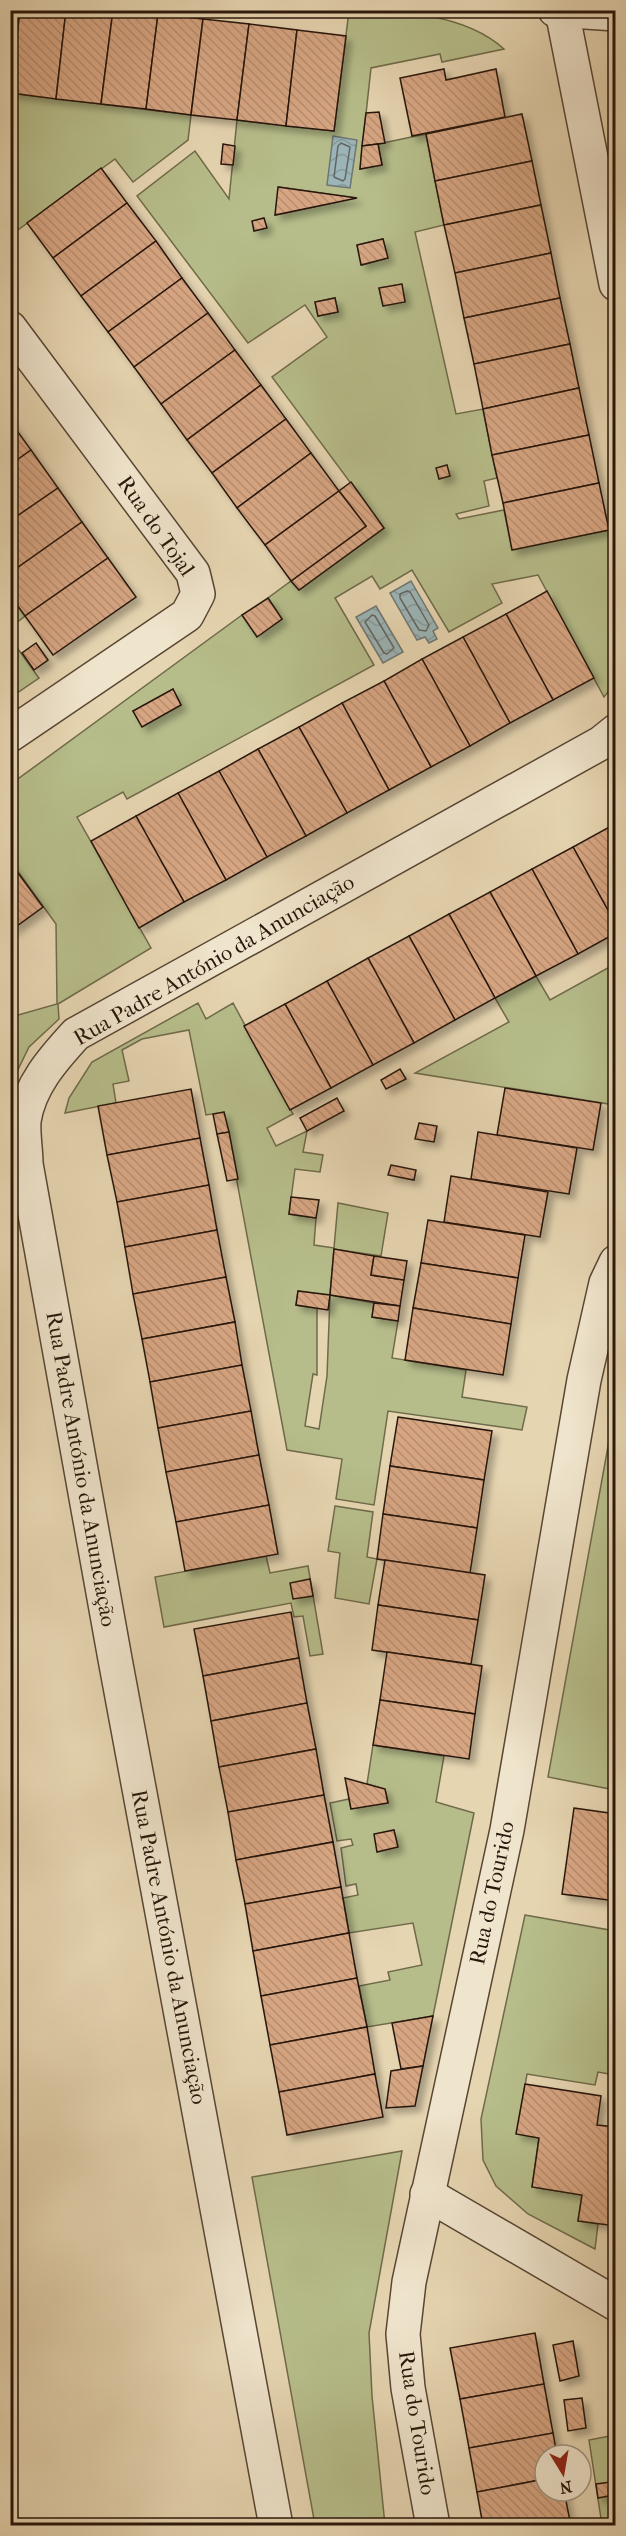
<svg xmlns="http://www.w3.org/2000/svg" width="626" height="2536" font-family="'IM FELL French Canon',serif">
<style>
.green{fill:#b6bd8a;stroke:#6f6a4a;stroke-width:1.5;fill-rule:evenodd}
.water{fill:url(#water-waves);stroke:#6e7673;stroke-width:1.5}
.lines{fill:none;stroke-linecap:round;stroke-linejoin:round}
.shore{stroke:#626662;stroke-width:1.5}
.building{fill:url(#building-back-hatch);stroke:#28170b;stroke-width:1.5;filter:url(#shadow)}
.minor-casing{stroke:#584634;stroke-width:36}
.minor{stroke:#efe4cc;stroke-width:33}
.labels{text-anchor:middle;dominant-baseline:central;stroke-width:6;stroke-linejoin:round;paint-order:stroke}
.street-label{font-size:22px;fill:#28170b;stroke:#efe4cc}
</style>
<defs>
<pattern id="water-waves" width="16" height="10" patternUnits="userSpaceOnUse" patternTransform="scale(1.5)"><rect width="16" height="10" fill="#9cb5b8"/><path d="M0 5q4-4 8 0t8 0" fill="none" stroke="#869b9d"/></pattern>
<pattern id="building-back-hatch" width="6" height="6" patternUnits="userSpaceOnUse" patternTransform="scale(1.5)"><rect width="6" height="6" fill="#d6a582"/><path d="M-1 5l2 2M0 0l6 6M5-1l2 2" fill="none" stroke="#b88d6f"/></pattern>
<filter id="shadow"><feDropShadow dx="5.5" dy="5.5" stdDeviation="3" flood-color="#0004"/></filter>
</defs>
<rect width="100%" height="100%" fill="#e6d5b1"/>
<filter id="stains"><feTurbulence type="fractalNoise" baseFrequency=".00333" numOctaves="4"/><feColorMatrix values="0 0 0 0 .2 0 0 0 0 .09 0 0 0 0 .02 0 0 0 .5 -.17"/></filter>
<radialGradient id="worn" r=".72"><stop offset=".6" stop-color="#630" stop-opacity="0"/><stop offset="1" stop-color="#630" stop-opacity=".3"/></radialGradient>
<g class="green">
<polygon points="20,10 11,93 191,115 188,140 133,182 115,159 11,235 10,11"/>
<path d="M349,11C400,11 464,13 504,49L442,62L440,54L371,68L360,169L382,165L378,144L426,134L444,225L415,232L456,414L483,409L497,478L484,481L489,506L456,514L459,519L504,510L512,549L615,529V683L604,697L538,575L492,584L502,603L449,632L412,570L380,589L372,576L335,598L374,665L127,799L123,792L77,817L151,948L58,1004L59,1019L29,1047L11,1084V1017L57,1004L56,924L11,862V784L242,615L257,636L282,619L268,598L291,581L299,590L384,528L272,377L327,337L305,305L248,343L137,196L195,151L229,199L237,120L334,131ZM279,187L355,198L276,215ZM383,239L387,258L362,265L357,245ZM401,284L405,301L383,306L379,288ZM335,298L338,312L318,316L315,302ZM173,689L181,705L142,726L133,711Z"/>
<polygon points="10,595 25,616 11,627 10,627"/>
<polygon points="10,638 39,678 11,697 11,672 14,669 11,665"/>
<polygon points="615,964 615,1105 415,1073 509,1022 495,998 536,976 550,1000"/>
<path d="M198,1003L206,1019L233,1003L293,1114L267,1128L276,1146L307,1131L303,1152L323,1155L320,1172L295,1169L289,1214L316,1218L314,1245L334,1248L338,1203L388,1213L381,1256L334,1249L330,1295L374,1303L372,1317L398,1321L392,1358L466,1370L462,1397L527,1407L522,1430L388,1411L374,1505L336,1499L342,1459L287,1450L224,1112L206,1115L189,1030L142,1039L122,1050L129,1081L113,1084L116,1103L65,1113L69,1098L92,1062ZM298,1291L330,1296L327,1376L319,1429L305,1426L313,1374L317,1375V1308L296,1305Z"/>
<polygon points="615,1408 615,1790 548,1777"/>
<polygon points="335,1506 373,1512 367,1557 377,1559 369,1604 335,1598 340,1553 328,1551"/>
<polygon points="266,1556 270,1573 308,1566 323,1654 310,1656 303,1616 294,1617 291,1603 164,1627 155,1577"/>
<polygon points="373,1745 444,1756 436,1802 474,1813 433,2016 367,2027 359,1986 390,1980 388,1972 422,1965 413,1923 349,1933 343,1898 358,1895 356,1884 346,1886 341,1848 353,1845 351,1839 337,1841 330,1803 349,1799 351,1809 388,1803 385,1789 367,1784"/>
<polygon points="525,1915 615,1931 615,2075 598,2072 595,2085 527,2074 517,2133 539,2138 532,2187 582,2195 578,2220 598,2224 595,2249 528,2214 496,2186 483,2160 481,2119"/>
<polygon points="402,2151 369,2333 372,2396 385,2525 315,2525 252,2177"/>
<polygon points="615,2435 615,2525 602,2525 589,2440"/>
</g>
<g class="water">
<polygon points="333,136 357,140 350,188 327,185"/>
<polygon points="411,581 438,628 433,631 437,639 429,643 425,637 417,640 390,593"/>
<polygon points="376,606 403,652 383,663 356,617"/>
</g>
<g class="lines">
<g class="shore">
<polygon points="341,143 350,147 345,179 343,181 334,177 338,146"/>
<polygon points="407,591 410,592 429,625 426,631 419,630 400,598 400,594"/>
<polygon points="372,615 375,616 394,648 387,654 384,653 365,622"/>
</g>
</g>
<g class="building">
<polygon points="20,10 66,10 56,99 11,93"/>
<polygon points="66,10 113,10 101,104 56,99"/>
<polygon points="113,10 158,14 146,109 101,104"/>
<polygon points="158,14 203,19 191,115 146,109"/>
<polygon points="203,19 249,24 237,120 191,115"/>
<polygon points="249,24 297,30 286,126 237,120"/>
<polygon points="297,30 346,36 334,131 286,126"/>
<polygon points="444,69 446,80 496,69 505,117 412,136 400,78"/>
<polygon points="379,112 385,143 362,146 366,113"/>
<polygon points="522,114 532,161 435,181 426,134"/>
<polygon points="223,144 235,146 233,165 221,164"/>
<polygon points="378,144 382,165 360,169 362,146"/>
<polygon points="532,161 541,205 444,225 435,181"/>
<polygon points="101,168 127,203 53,258 27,223"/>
<polygon points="278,187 357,198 275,215"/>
<polygon points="127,203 156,241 81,296 53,258"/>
<polygon points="541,205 551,253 455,273 444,225"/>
<polygon points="264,218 267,228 254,231 252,221"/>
<polygon points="383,239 388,258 361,265 357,245"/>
<polygon points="156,241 182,278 108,332 81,296"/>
<polygon points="551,253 560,298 464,318 455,273"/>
<polygon points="182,278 208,313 134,367 108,332"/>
<polygon points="402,284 405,302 383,306 379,288"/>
<polygon points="335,298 338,312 318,316 315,302"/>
<polygon points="560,298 570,344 474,364 464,318"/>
<polygon points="208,313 235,350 161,404 134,367"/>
<polygon points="570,344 579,388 483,409 474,364"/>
<polygon points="235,350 261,385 187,440 161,404"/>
<polygon points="261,385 286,419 212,473 187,440"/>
<polygon points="579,388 589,435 492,455 483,409"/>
<polygon points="286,419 311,453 237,508 212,473"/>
<polygon points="10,421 31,450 10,465"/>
<polygon points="589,435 599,483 503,503 492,455"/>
<polygon points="31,450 58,488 10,521 10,465"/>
<polygon points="311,453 339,491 265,545 237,508"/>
<polygon points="447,465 450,476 439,479 436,468"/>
<polygon points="351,482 384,528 299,590 291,581 366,526 339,491"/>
<polygon points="599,483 609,530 512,550 503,503"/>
<polygon points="58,488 82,522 10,573 10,521"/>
<polygon points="339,491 366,526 291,581 265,545"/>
<polygon points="82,522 108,558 25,616 10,595 10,573"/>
<polygon points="108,558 136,597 53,655 25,616"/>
<polygon points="547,591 594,678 553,700 506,614"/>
<polygon points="268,598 282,619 257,637 242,615"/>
<polygon points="506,614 553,700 510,723 463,637"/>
<polygon points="463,637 510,723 470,746 422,659"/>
<polygon points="36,643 48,660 34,670 22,653"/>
<polygon points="422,659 470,746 431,767 384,681"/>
<polygon points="384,681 431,767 389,790 342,703"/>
<polygon points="173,689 181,705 142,727 133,711"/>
<polygon points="342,703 389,790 347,813 299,727"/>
<polygon points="299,727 347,813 306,836 258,749"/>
<polygon points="258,749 306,836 267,857 219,771"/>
<polygon points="219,771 267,857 226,880 178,793"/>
<polygon points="178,793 226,880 184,902 136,816"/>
<polygon points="136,816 184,902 139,928 91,841"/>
<polygon points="613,825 616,830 616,925 573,847"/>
<polygon points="573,847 616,925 616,933 578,954 532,869"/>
<polygon points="10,862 43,907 10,931"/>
<polygon points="532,869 578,954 536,976 490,892"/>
<polygon points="490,892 536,976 495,998 449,914"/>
<polygon points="449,914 495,998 455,1020 409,936"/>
<polygon points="409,936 455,1020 414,1043 368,958"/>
<polygon points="368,958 414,1043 373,1065 327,981"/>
<polygon points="327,981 373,1065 331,1088 285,1004"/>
<polygon points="285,1004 331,1088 290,1110 244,1026"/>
<polygon points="400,1069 406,1079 386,1089 381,1080"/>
<polygon points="505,1088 601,1103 593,1150 497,1135"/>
<polygon points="191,1089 200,1138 107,1155 98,1106"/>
<polygon points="337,1098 344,1111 307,1131 300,1118"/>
<polygon points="224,1112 229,1132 217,1134 213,1114"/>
<polygon points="419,1123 437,1126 434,1142 415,1139"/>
<polygon points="229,1132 238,1179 227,1181 217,1134"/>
<polygon points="478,1132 577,1148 569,1194 471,1179"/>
<polygon points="200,1138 209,1185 117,1202 107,1155"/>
<polygon points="391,1165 416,1170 414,1180 388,1175"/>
<polygon points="451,1176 548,1192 540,1237 444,1222"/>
<polygon points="209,1185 217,1230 125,1247 117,1202"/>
<polygon points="291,1197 319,1200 316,1218 289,1214"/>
<polygon points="428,1220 525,1235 518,1278 421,1263"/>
<polygon points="217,1230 226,1277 133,1294 125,1247"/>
<polygon points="334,1249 374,1256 371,1275 404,1280 400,1306 330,1295"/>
<polygon points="374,1256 407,1261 404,1280 371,1275"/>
<polygon points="421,1263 518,1278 511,1324 413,1308"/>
<polygon points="226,1277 235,1322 142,1339 133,1294"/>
<polygon points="298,1291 330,1295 328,1310 296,1305"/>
<polygon points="374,1303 400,1306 398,1321 372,1317"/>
<polygon points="413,1308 511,1324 503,1375 405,1360"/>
<polygon points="235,1322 242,1365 150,1382 142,1339"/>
<polygon points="242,1365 251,1411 158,1428 150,1382"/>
<polygon points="251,1411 259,1455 166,1472 158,1428"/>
<polygon points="398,1417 492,1431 484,1480 390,1466"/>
<polygon points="259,1455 269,1505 176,1522 166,1472"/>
<polygon points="390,1466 484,1480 477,1528 383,1514"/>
<polygon points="269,1505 278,1554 185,1571 176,1522"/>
<polygon points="383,1514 477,1528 470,1573 377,1559"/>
<polygon points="385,1560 485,1575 478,1620 378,1605"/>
<polygon points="310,1579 313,1596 293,1599 290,1583"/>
<polygon points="378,1605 478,1620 471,1664 372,1650"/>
<polygon points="291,1612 299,1658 203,1676 194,1629"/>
<polygon points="387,1652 482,1666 475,1714 380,1700"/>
<polygon points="299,1658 307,1703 211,1721 203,1676"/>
<polygon points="380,1700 475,1714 469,1759 373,1745"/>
<polygon points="307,1703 316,1749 219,1767 211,1721"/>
<polygon points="316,1749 324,1795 228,1812 219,1767"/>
<polygon points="345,1778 385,1789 388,1803 351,1809"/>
<polygon points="324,1795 333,1842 236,1860 228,1812"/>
<polygon points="574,1808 616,1814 616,1901 562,1894"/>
<polygon points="394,1830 398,1847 377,1852 374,1834"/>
<polygon points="333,1842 341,1887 245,1904 236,1860"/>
<polygon points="341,1887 349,1933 253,1951 245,1904"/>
<polygon points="349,1933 357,1978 261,1996 253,1951"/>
<polygon points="357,1978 367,2027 270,2045 261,1996"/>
<polygon points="433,2016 423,2066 401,2069 392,2023"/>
<polygon points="367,2027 375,2074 279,2092 270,2045"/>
<polygon points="423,2066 415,2106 386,2108 391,2071"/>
<polygon points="375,2074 383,2117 287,2135 279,2092"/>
<polygon points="525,2084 601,2096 597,2125 616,2127 616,2226 578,2221 582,2195 532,2187 539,2138 516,2134"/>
<polygon points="535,2333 544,2384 460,2399 450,2348"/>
<polygon points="573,2341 579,2376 560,2381 553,2345"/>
<polygon points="544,2384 553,2433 469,2448 460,2399"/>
<polygon points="582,2398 586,2428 568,2431 564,2400"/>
<polygon points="553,2433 557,2455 545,2455 545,2479 477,2492 469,2448"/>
<polygon points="545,2479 545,2491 564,2491 570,2521 546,2526 483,2526 477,2492"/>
<polygon points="611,2482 614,2495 598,2498 596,2484"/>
<polygon points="570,2521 570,2526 546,2526"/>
</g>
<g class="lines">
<defs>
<g id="minor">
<polyline points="555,10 616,14"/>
<polyline points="562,11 616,284"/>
<polyline points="10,328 193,573 198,594 187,615 10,735"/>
<polyline points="427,2194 616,2304"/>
<path d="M276,2526L115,1659L26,1164C26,1150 23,1135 24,1121C29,1086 53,1059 76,1034L601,743L616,731"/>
<polyline points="433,2526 408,2388 403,2334 409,2282 507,1830 584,1380 606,1283 616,1262"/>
</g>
</defs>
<use href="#minor" class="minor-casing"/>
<use href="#minor" class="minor"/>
</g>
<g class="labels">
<g class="street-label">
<text transform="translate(156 526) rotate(55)">Rua do Tojal</text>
<text transform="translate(214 960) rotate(-30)">Rua Padre António da Anunciação</text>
<text transform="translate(81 1469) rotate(80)">Rua Padre António da Anunciação</text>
<text transform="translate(492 1893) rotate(-78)">Rua do Tourido</text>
<text transform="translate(169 1947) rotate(79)">Rua Padre António da Anunciação</text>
<text transform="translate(417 2423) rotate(81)">Rua do Tourido</text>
</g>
</g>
<rect width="626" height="2536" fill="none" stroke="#e6d5b1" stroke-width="36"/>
<rect x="12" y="12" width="602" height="2512" fill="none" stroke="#28170b" stroke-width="3"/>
<rect x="18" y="18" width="590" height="2500" fill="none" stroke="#28170b" stroke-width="1.5"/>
<g transform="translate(563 2473) rotate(169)"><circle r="28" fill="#efe4cc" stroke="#9f927f" stroke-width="1.5"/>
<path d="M0-4.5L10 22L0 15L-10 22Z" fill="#8f2418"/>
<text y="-9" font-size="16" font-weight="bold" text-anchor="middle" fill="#28170b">N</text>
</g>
<rect width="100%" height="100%" filter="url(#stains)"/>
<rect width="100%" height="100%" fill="url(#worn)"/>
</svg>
